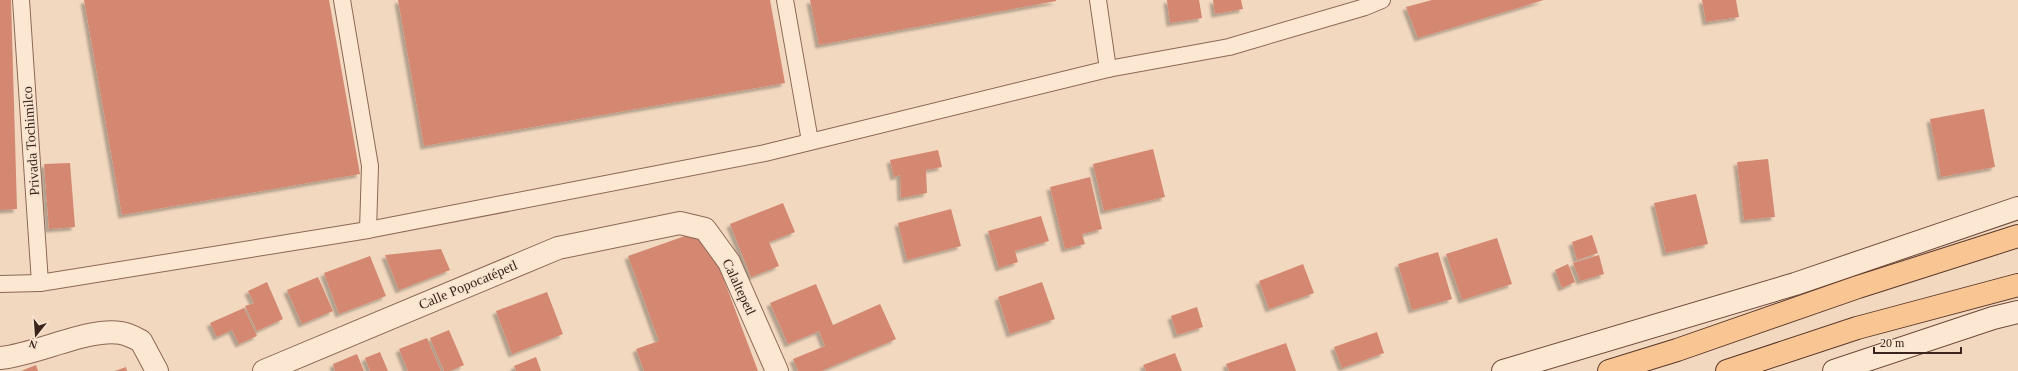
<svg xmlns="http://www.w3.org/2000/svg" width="2018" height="371" font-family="'Times New Roman',serif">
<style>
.building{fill:#d48771;filter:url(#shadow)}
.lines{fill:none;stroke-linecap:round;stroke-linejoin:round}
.lane-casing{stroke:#8c6856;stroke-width:18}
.street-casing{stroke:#8c6856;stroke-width:24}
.secondary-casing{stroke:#6e4939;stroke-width:24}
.primary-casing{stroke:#59372a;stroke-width:24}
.lane{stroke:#fce7d3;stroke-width:16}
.street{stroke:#fce7d3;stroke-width:22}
.secondary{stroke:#fce7d3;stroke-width:22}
.primary{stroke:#f9c593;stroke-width:22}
.labels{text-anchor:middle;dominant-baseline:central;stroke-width:4;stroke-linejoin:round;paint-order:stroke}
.street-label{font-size:14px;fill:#3a241c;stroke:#f8e4cf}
</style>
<defs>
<filter id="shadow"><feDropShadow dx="-3.5" dy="3.5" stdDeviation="1" flood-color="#0004"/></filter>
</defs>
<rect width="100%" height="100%" fill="#f2d8bf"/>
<g class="building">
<polygon points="0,0 11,0 17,209 0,210"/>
<polygon points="84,0 329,0 360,174 122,215"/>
<polygon points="398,0 770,0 785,83 424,146"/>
<polygon points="810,0 1056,0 1056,1 819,45"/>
<polygon points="1167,0 1199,0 1202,18 1170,23"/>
<polygon points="1213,0 1241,0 1243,9 1215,14"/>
<polygon points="1432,0 1544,0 1418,38 1406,7"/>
<polygon points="1702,0 1736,0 1739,17 1706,22"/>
<polygon points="1984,109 1995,167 1941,177 1930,119"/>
<polygon points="1153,149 1165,197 1104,211 1093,164"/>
<polygon points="938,150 942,167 926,170 927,193 901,198 900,175 894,177 890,160"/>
<polygon points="1768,159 1775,217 1744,220 1737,162"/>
<polygon points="70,163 75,227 49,229 44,164"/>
<polygon points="1090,177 1102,229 1082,234 1085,244 1065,249 1050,187"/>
<polygon points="1696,194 1708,244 1666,253 1654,203"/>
<polygon points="783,203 795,232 769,242 779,266 751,277 730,224"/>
<polygon points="951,209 961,246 907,260 898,223"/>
<polygon points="1041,216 1049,241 1015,251 1018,262 999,268 988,231"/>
<polygon points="705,229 758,371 644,371 636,349 659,341 628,256"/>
<polygon points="1592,235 1598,253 1577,260 1572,242"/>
<polygon points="1497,238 1512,284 1462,300 1446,254"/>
<polygon points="441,249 450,270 399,290 385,255"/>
<polygon points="1438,252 1452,299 1412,310 1398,264"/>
<polygon points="1599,255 1604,274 1580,281 1573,263"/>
<polygon points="370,256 386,296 339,314 324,273"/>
<polygon points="1303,264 1314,293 1269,309 1259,281"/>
<polygon points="1568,264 1575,282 1562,288 1555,270"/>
<polygon points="318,277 333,311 302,324 287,290"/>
<polygon points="267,282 283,319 257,331 245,306 254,303 248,291"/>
<polygon points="1042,282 1055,319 1010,334 998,297"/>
<polygon points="816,284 833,325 880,304 896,339 821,371 798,371 793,359 825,346 819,331 788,344 770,303"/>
<polygon points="547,292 563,334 512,354 496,311"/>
<polygon points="1197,307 1203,327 1177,335 1171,316"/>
<polygon points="244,308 257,336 239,344 232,330 217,337 210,323"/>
<polygon points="449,330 464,365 450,371 444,371 430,338"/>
<polygon points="1377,332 1384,353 1342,368 1334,347"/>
<polygon points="427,338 441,371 408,371 399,349"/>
<polygon points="1286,343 1296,371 1229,371 1226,364"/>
<polygon points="380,352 388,371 370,371 365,358"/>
<polygon points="1175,353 1182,371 1146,371 1143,365"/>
<polygon points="357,354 364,371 335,371 333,364"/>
<polygon points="536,357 541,371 516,371 514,366"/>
<polygon points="36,365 38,371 21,371"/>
<polygon points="126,367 127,371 115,371"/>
</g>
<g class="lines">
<defs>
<g id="lane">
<polyline points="21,0 40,283"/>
<polyline points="342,0 370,166 368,230"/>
<polyline points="785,0 810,141"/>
<polyline points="1098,0 1108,69"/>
<polyline points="0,284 40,283 368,230 765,153 1108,69 1229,47 1365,7 1382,0"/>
</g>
<g id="street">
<path d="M0,358C36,355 89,327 121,333C128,334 135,338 141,341L157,371"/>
<polyline points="264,371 558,248 680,223 705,229 729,262 777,371"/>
</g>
<g id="secondary">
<polyline points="1503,371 1795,284 2018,208"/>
<polyline points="1834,371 1993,318 2018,312"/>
</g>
<g id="primary">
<polyline points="1609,371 1677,350 1858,287 2018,236"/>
<polyline points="1727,371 1857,328 2018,285"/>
</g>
</defs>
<use href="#lane" class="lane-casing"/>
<use href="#street" class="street-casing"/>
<use href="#secondary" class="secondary-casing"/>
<use href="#primary" class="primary-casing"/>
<use href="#lane" class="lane"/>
<use href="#street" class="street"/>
<use href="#secondary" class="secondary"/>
<use href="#primary" class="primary"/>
</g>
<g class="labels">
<g class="street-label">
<text transform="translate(31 141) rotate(-94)">Privada Tochimilco</text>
<text transform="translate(468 285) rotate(-23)">Calle Popocatépetl</text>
<text transform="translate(739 287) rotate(65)">Calaltepetl</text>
</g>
</g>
<g transform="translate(36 335) rotate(197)" stroke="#f8e4cf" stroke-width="3" paint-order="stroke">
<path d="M0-3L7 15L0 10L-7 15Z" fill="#3a241c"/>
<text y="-6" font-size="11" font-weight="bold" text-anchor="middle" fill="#3a241c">N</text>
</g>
<path d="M1874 347v6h87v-6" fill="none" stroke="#3a241c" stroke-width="2"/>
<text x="1880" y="347" font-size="12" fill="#3a241c" stroke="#f8e4cf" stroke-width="3" paint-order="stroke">20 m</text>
</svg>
